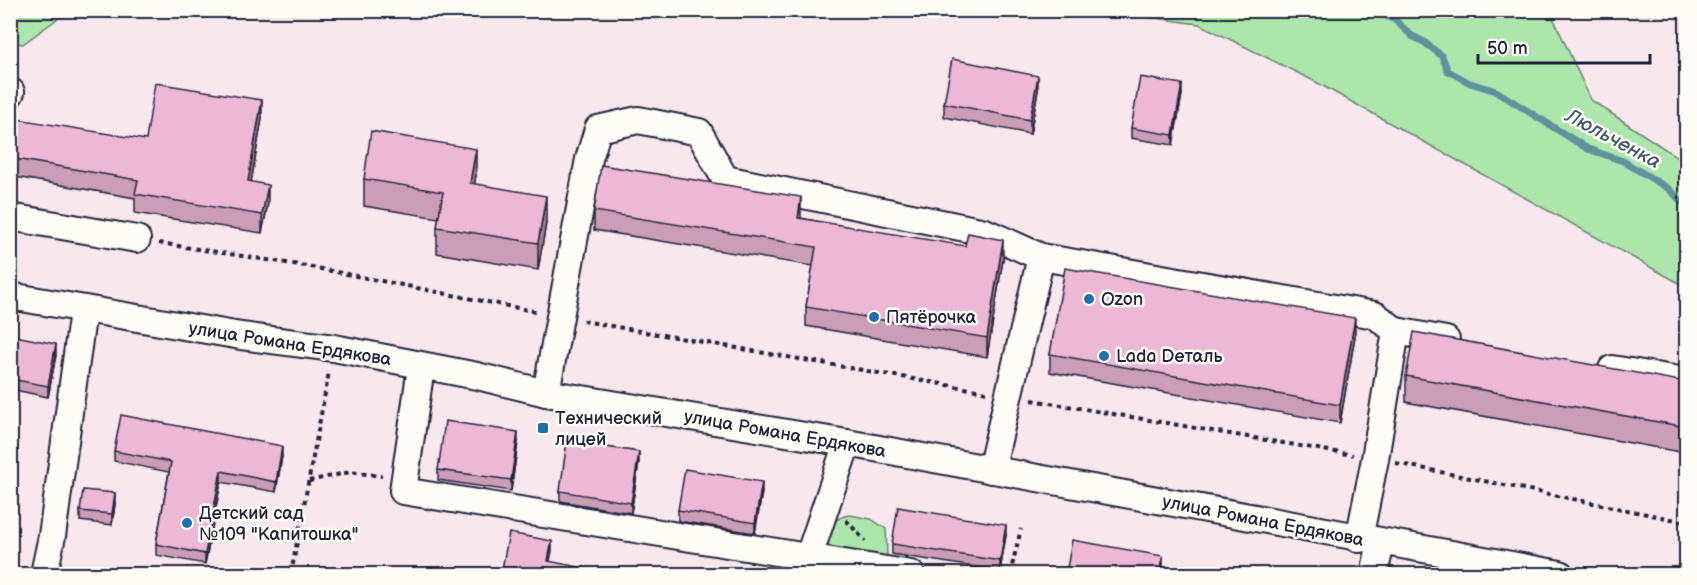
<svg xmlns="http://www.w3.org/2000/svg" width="1697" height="585" font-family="'Balsamiq Sans',sans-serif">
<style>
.green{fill:#ace6ab;stroke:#678473;stroke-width:1.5}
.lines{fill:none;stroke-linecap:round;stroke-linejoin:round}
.stream{stroke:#60919f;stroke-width:7}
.minor-casing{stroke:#22223b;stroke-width:30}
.path{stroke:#22223b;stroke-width:4;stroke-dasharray:4.5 4.5;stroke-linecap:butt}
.minor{stroke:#fdfcf7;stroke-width:26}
.wall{fill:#cb9eb7;stroke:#22223b;stroke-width:1.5}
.shaded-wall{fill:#a58195;stroke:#22223b;stroke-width:1.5}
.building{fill:#ecb8d5;stroke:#22223b;stroke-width:1.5}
.poi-dot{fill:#1f6fb2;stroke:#fdfcf7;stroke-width:2}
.labels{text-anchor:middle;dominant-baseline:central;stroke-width:5;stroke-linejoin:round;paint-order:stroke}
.poi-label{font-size:18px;fill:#22223b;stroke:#fdfcf7;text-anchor:start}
.street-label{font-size:18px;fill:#22223b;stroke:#fdfcf7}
.water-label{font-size:20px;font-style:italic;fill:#415a6d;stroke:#fdfcf7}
</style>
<rect width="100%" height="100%" fill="#f8e8ed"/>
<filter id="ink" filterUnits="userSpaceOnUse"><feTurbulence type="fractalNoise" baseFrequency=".0167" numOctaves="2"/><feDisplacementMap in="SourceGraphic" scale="12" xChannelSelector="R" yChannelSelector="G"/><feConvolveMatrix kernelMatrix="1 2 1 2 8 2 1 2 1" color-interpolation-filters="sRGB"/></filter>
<g filter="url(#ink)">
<g class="green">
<polygon points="10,11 11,10 68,11 23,44 11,42"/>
<polygon points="1103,11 1550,11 1591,100 1686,163 1686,287 1314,81 1199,24"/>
<path d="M850,515L871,519L886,529L887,555L891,562L919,569L925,574H821C821,550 822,518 850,515Z"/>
</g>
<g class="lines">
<polyline class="stream" points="1372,10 1395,20 1412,36 1424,42 1442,56 1448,71 1470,83 1496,91 1588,149 1623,161 1669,189 1686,206"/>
<defs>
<g id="minor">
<polyline points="10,94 11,92"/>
<polyline points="10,217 137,239"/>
<polyline points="10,296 241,336 334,348 477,376 546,393 847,443 1560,574"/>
<polyline points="421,367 403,491 911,574"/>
<polyline points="1612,369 1686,381"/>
<polyline points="546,393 589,159 598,129 638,120 699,132 725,179 985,232 1041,257 1375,315 1396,331 1446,340"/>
<polyline points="991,470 1041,257"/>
<polyline points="1359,539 1375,459 1396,331"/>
<polyline points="44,574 52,536 83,311"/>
<polyline points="803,574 847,443"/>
<polyline points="1374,574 1381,543"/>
</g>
</defs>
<use href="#minor" class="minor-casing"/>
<g class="path">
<polyline points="159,243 306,266 538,312"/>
<polyline points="583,321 987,392"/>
<polyline points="1032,400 1353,455"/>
<polyline points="1396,463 1686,522"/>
<polyline points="309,481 350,472 382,476"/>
<polyline points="846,520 865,541"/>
<polyline points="291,574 329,372"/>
<polyline points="1010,574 1021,529"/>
<polyline points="1257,574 1258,568"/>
</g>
<use href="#minor" class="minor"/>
</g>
<g class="wall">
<polygon points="1634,10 1650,10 1649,14"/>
<polygon points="1038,90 1030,134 944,117 944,103"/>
<polygon points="1182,94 1173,145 1131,138 1131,128"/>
<polygon points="262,118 251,182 268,203 262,233 135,213 135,198 10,176 10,141 146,140"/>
<polygon points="476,175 474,184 546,223 538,270 437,253 437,227 439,218 364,206 364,179"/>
<polygon points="594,211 801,218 1003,259 987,357 806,326 806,307 813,266 594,230"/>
<polygon points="10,335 56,355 48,397 10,389"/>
<polygon points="1355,336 1340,423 1050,372 1050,354"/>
<polygon points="1406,376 1686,382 1686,453 1406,402"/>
<polygon points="518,442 511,491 438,480 438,470"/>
<polygon points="114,451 282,456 276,492 221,482 205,564 156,555 156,544 169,472 114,461"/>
<polygon points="639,462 631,513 560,501 560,491"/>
<polygon points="762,492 755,533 678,521 678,510"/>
<polygon points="115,504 112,525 80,521 80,511"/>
<polygon points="1006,535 1000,571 892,554 892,544"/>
</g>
<g class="shaded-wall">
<polygon points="1038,76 1038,90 1030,134 1030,120"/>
<polygon points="1182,84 1182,94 1173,145 1173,135"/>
<polygon points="262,100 262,118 248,200 248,181"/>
<polygon points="476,149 476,175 470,210 470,183"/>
<polygon points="268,185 268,203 262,233 262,215"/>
<polygon points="546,196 546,223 538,270 538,243"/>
<polygon points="801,197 801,216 798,237 798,218"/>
<polygon points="1003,240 1003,259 987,357 987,338"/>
<polygon points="1355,318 1355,336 1340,423 1340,405"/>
<polygon points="56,344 56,355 48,397 48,386"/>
<polygon points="518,432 518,442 511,491 511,480"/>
<polygon points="282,446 282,456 276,492 276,482"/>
<polygon points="639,452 639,462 631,513 631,503"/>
<polygon points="221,471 221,482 205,564 205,554"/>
<polygon points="762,482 762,492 755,533 755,523"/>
<polygon points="115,493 115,504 112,525 112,514"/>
<polygon points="1006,525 1006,535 1000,571 1000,561"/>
<polygon points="552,541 552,551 548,571 548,561"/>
<polygon points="1163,556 1163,574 1160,574"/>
</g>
<g class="building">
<polygon points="952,59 1038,76 1030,120 944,103"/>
<polygon points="1140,77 1182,84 1173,135 1131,128"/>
<polygon points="155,83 262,100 248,181 268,185 262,215 135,194 138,180 10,158 10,141 14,141 18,119 146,140"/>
<polygon points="371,131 476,149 470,183 546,196 538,243 437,227 443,192 364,179"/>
<polygon points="601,165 801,197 798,218 965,246 968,233 1003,240 987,338 806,307 816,247 594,211"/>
<polygon points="1065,268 1355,318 1340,405 1050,354"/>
<polygon points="1414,332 1686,382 1686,427 1406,376"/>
<polygon points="10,335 56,344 48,386 10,379"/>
<polygon points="121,415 282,446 276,482 221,471 205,554 156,544 171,462 114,451"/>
<polygon points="445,421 518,432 511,480 438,470"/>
<polygon points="567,441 639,452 631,503 560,491"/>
<polygon points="685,469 762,482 755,523 678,510"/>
<polygon points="83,490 115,493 112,514 80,511"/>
<polygon points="898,507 1006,525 1000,561 892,544"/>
<polygon points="509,533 552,541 548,561 589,569 588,574 501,574"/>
<polygon points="1072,540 1163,556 1160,574 1066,574"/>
</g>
</g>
<g class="poi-dot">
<circle cx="1089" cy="299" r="6"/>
<circle cx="874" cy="317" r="6"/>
<circle cx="1104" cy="356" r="6"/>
<rect x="537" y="422" width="12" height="12" rx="3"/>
<circle cx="187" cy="523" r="6"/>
</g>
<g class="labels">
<g class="poi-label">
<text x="1101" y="299">Ozon</text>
<text x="886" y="317">Пятёрочка</text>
<text x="1116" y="356">Lada Dеталь</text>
<text x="555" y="418">Технический<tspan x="555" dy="21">лицей</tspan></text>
<text x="199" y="513">Детский сад<tspan x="199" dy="21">№109 "Капитошка"</tspan></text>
</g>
<g class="street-label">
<text transform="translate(290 344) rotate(9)">улица Романа Ердякова</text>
<text transform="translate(785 434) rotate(10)">улица Романа Ердякова</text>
<text transform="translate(1263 521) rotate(11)">улица Романа Ердякова</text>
</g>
<g class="water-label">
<text transform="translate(1613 139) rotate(28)">Люльченка</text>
</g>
</g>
<rect width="1697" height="585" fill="none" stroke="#fdfcf7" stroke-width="36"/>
<rect x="18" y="18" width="1661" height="549" fill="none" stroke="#22223b" stroke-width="2" filter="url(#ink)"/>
<path d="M1478 54v9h172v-9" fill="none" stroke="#22223b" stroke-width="3"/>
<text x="1487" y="54" font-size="18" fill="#22223b" stroke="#fdfcf7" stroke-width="4.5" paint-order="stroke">50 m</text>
</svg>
